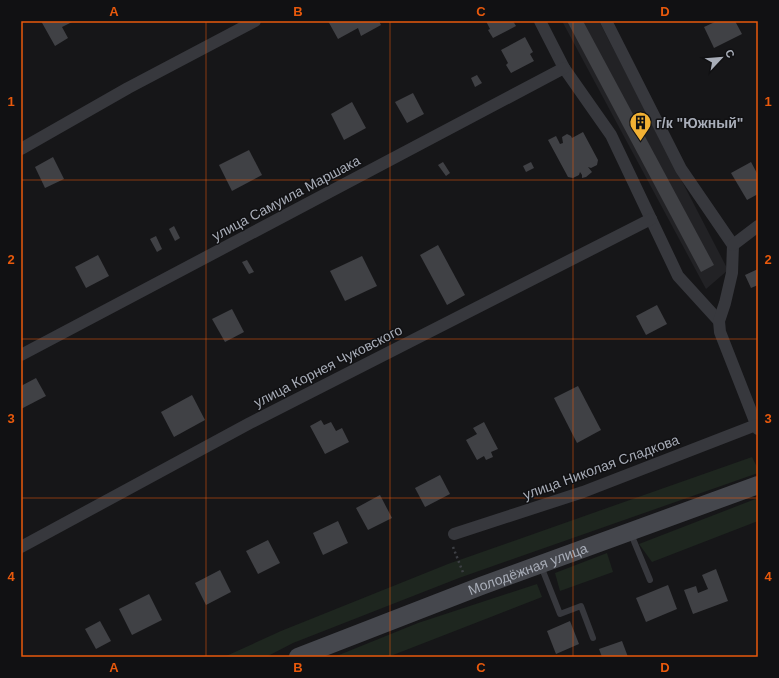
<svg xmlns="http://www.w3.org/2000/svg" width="779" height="678" font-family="Arial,sans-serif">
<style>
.built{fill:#222225}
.green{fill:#1e261f}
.building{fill:#404145}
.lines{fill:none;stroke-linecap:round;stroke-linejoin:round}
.path{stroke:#3d3f44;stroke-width:2.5;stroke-dasharray:2 3;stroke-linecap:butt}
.lane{stroke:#37383d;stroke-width:6}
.street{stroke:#37383d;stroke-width:12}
.secondary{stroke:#45474d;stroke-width:18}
.grid{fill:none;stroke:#e8590c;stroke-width:1;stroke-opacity:0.55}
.labels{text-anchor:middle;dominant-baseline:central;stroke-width:3;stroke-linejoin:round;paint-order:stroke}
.poi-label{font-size:14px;font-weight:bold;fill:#a8adb8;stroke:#111113;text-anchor:start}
.street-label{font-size:14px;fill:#a8adb8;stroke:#111113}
.neatline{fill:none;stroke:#e8590c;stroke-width:1.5}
.grid-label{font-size:13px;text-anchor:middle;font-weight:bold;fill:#e8590c}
</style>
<rect width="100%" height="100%" fill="#161618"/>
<polygon class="built" points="562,21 599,21 728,270 706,289"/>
<g class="green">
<polygon points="752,457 758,469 758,473 459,578 293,643 266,657 224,657 281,631 448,564"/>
<polygon points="758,498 758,521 652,562 639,544"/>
<polygon points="607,553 613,572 560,591 555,573"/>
<polygon points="537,584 542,597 388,657 334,657 418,623"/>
</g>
<g class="building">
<polygon points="41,21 74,21 62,27 68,38 55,46"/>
<polygon points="328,21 379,21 381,25 361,36 358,28 338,39"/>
<polygon points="486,21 513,21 516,26 493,38 488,30 490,29"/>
<polygon points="567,21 583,21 714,265 701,272"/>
<polygon points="717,21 735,21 742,34 714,48 704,27"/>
<polygon points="525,37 533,52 530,54 534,61 511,73 506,65 508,63 501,50"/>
<polygon points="477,75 482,83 475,87 471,78"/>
<polygon points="413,93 424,114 407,123 395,102"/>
<polygon points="352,102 366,128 344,140 331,114"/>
<polygon points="583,132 598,160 597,165 591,168 588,167 592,172 586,177 582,178 582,175 580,172 579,175 573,178 568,177 548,140 556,136 560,144 563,143 562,137 567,134 571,136 572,138"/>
<polygon points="249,150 262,175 232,191 219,165"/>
<polygon points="53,157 64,179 45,188 35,167"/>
<polygon points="443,162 450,173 446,176 438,165"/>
<polygon points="531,162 534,168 526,172 523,166"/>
<polygon points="751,162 758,175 758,194 747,200 731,173"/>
<polygon points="174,226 180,238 175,241 169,229"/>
<polygon points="156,236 162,249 157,252 150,239"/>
<polygon points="438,245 465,295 447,305 420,255"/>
<polygon points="98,255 109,276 86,288 75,267"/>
<polygon points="362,256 377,286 345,301 330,271"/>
<polygon points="247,260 254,272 249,274 242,262"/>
<polygon points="758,269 758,285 751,288 745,275"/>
<polygon points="657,305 667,324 646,335 636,316"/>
<polygon points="232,309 244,332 225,342 212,319"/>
<polygon points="36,378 46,396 21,409 21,386"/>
<polygon points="578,386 601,430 577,443 554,398"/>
<polygon points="192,395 205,420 174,437 161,412"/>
<polygon points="321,420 324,425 331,422 336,431 342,428 349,442 325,454 310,426"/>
<polygon points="484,422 498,449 491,452 493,457 486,460 484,456 477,460 466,440 477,434 473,428"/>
<polygon points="440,475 450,494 425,507 415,488"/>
<polygon points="380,495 392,518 368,530 356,508"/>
<polygon points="338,521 348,543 323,555 313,533"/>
<polygon points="268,540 280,563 258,574 246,551"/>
<polygon points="716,569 728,601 693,614 684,590 696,586 698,593 708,589 702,575"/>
<polygon points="220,570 231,592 206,605 195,583"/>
<polygon points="668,585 677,609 646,622 636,598"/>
<polygon points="149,594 162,620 132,635 119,609"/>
<polygon points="100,621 111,641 96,649 85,629"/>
<polygon points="570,621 579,644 556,654 547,631"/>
<polygon points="622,641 628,657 602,657 599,649"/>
</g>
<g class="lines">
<polyline class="path" points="453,547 464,575"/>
<g class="lane">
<polyline points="631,534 650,580"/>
<polyline points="541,566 560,614 581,606 593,638"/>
</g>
<g class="street">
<polyline points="540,21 564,68 611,135 678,276 719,321"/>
<polyline points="606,21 681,169 733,245 732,273 725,303 719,321 720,332 758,429"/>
<polyline points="21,149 128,88 255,21"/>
<polyline points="733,245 758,226"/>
<polyline points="21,355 564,68"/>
<polyline points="454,534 583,492 756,425"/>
<polyline points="21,547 250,423 651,219"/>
</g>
<path class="secondary" id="s1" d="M298,657L481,586L758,485"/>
</g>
<path class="grid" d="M206,21V657M390,21V657M573,21V657M21,180H758M21,339H758M21,498H758"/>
<defs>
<symbol id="building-pin" viewBox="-11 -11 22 30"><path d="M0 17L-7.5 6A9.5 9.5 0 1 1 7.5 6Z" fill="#f2b134" stroke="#111113"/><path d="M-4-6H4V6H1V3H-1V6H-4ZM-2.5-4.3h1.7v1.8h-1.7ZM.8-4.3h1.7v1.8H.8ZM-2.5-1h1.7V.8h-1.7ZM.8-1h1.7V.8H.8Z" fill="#111"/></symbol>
</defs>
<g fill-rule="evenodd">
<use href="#building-pin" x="628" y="110" width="25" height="34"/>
</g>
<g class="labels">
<g class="poi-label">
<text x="656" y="123">г/к "Южный"</text>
</g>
<g class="street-label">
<text transform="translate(286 198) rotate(-28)">улица Самуила Маршака</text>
<text transform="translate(328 366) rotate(-27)">улица Корнея Чуковского</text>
<text transform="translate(601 467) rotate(-20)">улица Николая Сладкова</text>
<text stroke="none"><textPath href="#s1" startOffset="246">Молодёжная улица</textPath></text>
</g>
</g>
<rect width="779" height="678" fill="none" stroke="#111113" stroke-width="44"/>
<g transform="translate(721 58) rotate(64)" stroke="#111113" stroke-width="3" paint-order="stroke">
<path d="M0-3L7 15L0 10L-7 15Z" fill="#a8adb8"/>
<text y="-6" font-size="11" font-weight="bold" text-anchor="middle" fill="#a8adb8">С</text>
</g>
<rect x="22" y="22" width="735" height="634" class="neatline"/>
<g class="grid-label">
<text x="114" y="16">A</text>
<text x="298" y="16">B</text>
<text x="481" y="16">C</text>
<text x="665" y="16">D</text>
<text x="11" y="106">1</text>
<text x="768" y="106">1</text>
<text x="11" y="264">2</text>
<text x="768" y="264">2</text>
<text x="11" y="423">3</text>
<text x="768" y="423">3</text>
<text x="11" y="581">4</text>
<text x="768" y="581">4</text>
<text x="114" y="672">A</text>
<text x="298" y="672">B</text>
<text x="481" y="672">C</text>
<text x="665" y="672">D</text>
</g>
</svg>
